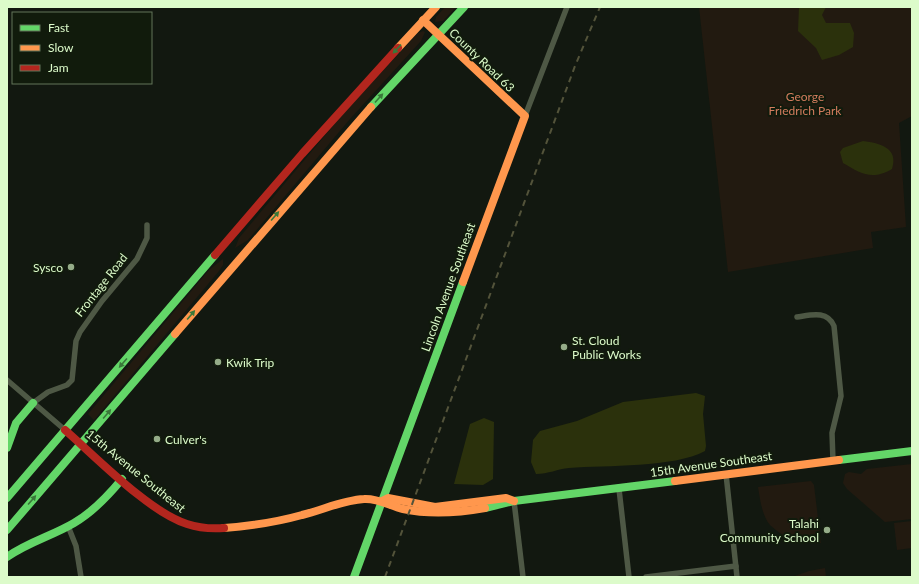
<svg xmlns="http://www.w3.org/2000/svg" width="919" height="584" font-family="Lato,sans-serif">
<style>
.green{fill:#221a10}
.water{fill:#2b310c}
.lines{fill:none;stroke-linecap:round;stroke-linejoin:round}
.street{stroke:#4e5845;stroke-width:5.5}
.fast{stroke:#63d668;stroke-width:8}
.slow{stroke:#ff974d;stroke-width:8}
.jam{stroke:#b3261e;stroke-width:8}
.rail{stroke:#53533a;stroke-width:2;stroke-dasharray:6 5;stroke-linecap:butt}
.oneway{fill:#3a783a}
.poi-dot{fill:#95ac89;stroke:#111b0c;stroke-width:1.5}
.labels{text-anchor:middle;dominant-baseline:central;stroke-width:4;stroke-linejoin:round;paint-order:stroke}
.street-label{font-size:12px;fill:#dcfbca;stroke:#111b0c}
.park-label{font-size:12px;fill:#d37c5e;stroke:#111b0c}
.poi-label{font-size:12px;fill:#dcfbca;stroke:#111b0c;text-anchor:start}
</style>
<rect width="100%" height="100%" fill="#121810"/>
<g class="green">
<polygon points="445,7 456,7 443,21 435,22 436,17"/>
<polygon points="699,7 912,7 912,116 899,123 906,227 871,232 873,248 728,272"/>
<polygon points="423,31 425,32 421,41 350,119 248,240 235,248 239,238 343,114 418,33"/>
<polygon points="223,259 223,265 219,271 94,420 88,414 209,270"/>
<polygon points="912,464 912,519 885,522 847,489 843,483 845,474 849,472 861,474 867,469"/>
<path d="M811,481L814,485L821,543C803,545 784,539 770,525C762,516 760,499 758,487Z"/>
<polygon points="912,521 912,548 897,550 894,523"/>
<polygon points="825,568 826,577 792,577 809,571"/>
</g>
<g class="water">
<polygon points="799,7 826,7 822,15 826,23 850,23 854,33 853,47 839,55 822,60 816,48 798,31"/>
<path d="M863,141C880,143 899,148 892,169C872,181 860,173 843,163L840,152L843,148Z"/>
<path d="M696,393L705,396L703,414L706,446L705,451C674,468 606,465 569,468C558,469 548,474 536,474L531,462L533,440L540,431L577,421L623,402Z"/>
<polygon points="484,418 494,422 493,479 483,485 454,484 470,424"/>
</g>
<g class="lines">
<g class="street">
<polyline points="525,116 567,7"/>
<path d="M797,317C811,315 827,310 834,326L841,396L832,433L833,461"/>
<polyline points="7,380 65,430"/>
<polyline points="33,403 48,392 67,385 72,380 76,341 80,332 102,301 137,259 147,238 147,225"/>
<polyline points="726,474 737,577"/>
<polyline points="619,489 629,577"/>
<polyline points="514,501 523,577"/>
<polyline points="68,526 76,546 81,577"/>
<polyline points="646,577 736,566"/>
</g>
<g class="fast">
<polyline points="371,107 464,7"/>
<polyline points="7,448 16,423 33,403"/>
<polyline points="839,460 912,451"/>
<polyline points="7,498 215,255"/>
<polyline points="485,508 514,501 675,481"/>
<polyline points="7,530 175,334"/>
<path d="M7,557C28,542 52,536 74,523C93,512 108,496 122,479"/>
<polyline points="354,577 463,282"/>
</g>
<g class="slow">
<polyline points="423,20 525,116 463,282"/>
<polyline points="398,48 436,7"/>
<polyline points="175,334 371,107"/>
<polyline points="675,481 839,460"/>
<polyline points="382,501 388,498 435,507 506,498 514,501"/>
<path d="M224,528C250,526 277,522 302,515C323,510 343,500 364,499C378,498 390,506 403,509C431,515 457,513 485,508"/>
</g>
<g class="jam">
<polyline points="215,255 302,154 398,48"/>
<path d="M65,430C96,457 149,512 187,524C199,528 211,529 224,528"/>
</g>
<polyline class="rail" points="385,577 575,66 600,7"/>
</g>
<defs><path id="oneway-solid" d="M-6-.8H1V-3.2L6.5 0L1 3.2V.8H-6Z"/></defs>
<g class="oneway">
<use href="#oneway-solid" transform="translate(397 49) rotate(133)"/>
<use href="#oneway-solid" transform="translate(379 98) rotate(-48)"/>
<use href="#oneway-solid" transform="translate(275 216) rotate(-49)"/>
<use href="#oneway-solid" transform="translate(191 315) rotate(-50)"/>
<use href="#oneway-solid" transform="translate(123 363) rotate(131)"/>
<use href="#oneway-solid" transform="translate(107 414) rotate(-50)"/>
<use href="#oneway-solid" transform="translate(32 500) rotate(-49)"/>
</g>
<g class="poi-dot">
<circle cx="71" cy="267" r="4"/>
<circle cx="564" cy="347" r="4"/>
<circle cx="218" cy="362" r="4"/>
<circle cx="157" cy="439" r="4"/>
<circle cx="827" cy="530" r="4"/>
</g>
<g class="labels">
<g class="street-label">
<text transform="translate(482 60) rotate(44)">County Road 63</text>
<text transform="translate(101 285) rotate(-52)">Frontage Road</text>
<text transform="translate(448 287) rotate(-70)">Lincoln Avenue Southeast</text>
<text transform="translate(711 464) rotate(-8)">15th Avenue Southeast</text>
<text transform="translate(136 471) rotate(39)">15th Avenue Southeast</text>
</g>
<g class="park-label">
<text x="805" y="96">George<tspan x="805" dy="14">Friedrich Park</tspan></text>
</g>
<g class="poi-label">
<text x="63" y="267" text-anchor="end">Sysco</text>
<text x="572" y="340">St. Cloud<tspan x="572" dy="14">Public Works</tspan></text>
<text x="226" y="362">Kwik Trip</text>
<text x="165" y="439">Culver's</text>
<text x="819" y="523" text-anchor="end">Talahi<tspan x="819" dy="14">Community School</tspan></text>
</g>
</g>
<rect width="919" height="584" fill="none" stroke="#dcfbca" stroke-width="16"/>
<rect x="12" y="12" width="140" height="72" fill="#111b0c" stroke="#627558"/>
<rect x="20" y="25" width="20" height="6" fill="#63d668" stroke="#627558"/>
<text x="48" y="32" font-size="12" fill="#dcfbca">Fast</text>
<rect x="20" y="45" width="20" height="6" fill="#ff974d" stroke="#627558"/>
<text x="48" y="52" font-size="12" fill="#dcfbca">Slow</text>
<rect x="20" y="65" width="20" height="6" fill="#b3261e" stroke="#627558"/>
<text x="48" y="72" font-size="12" fill="#dcfbca">Jam</text>
</svg>
